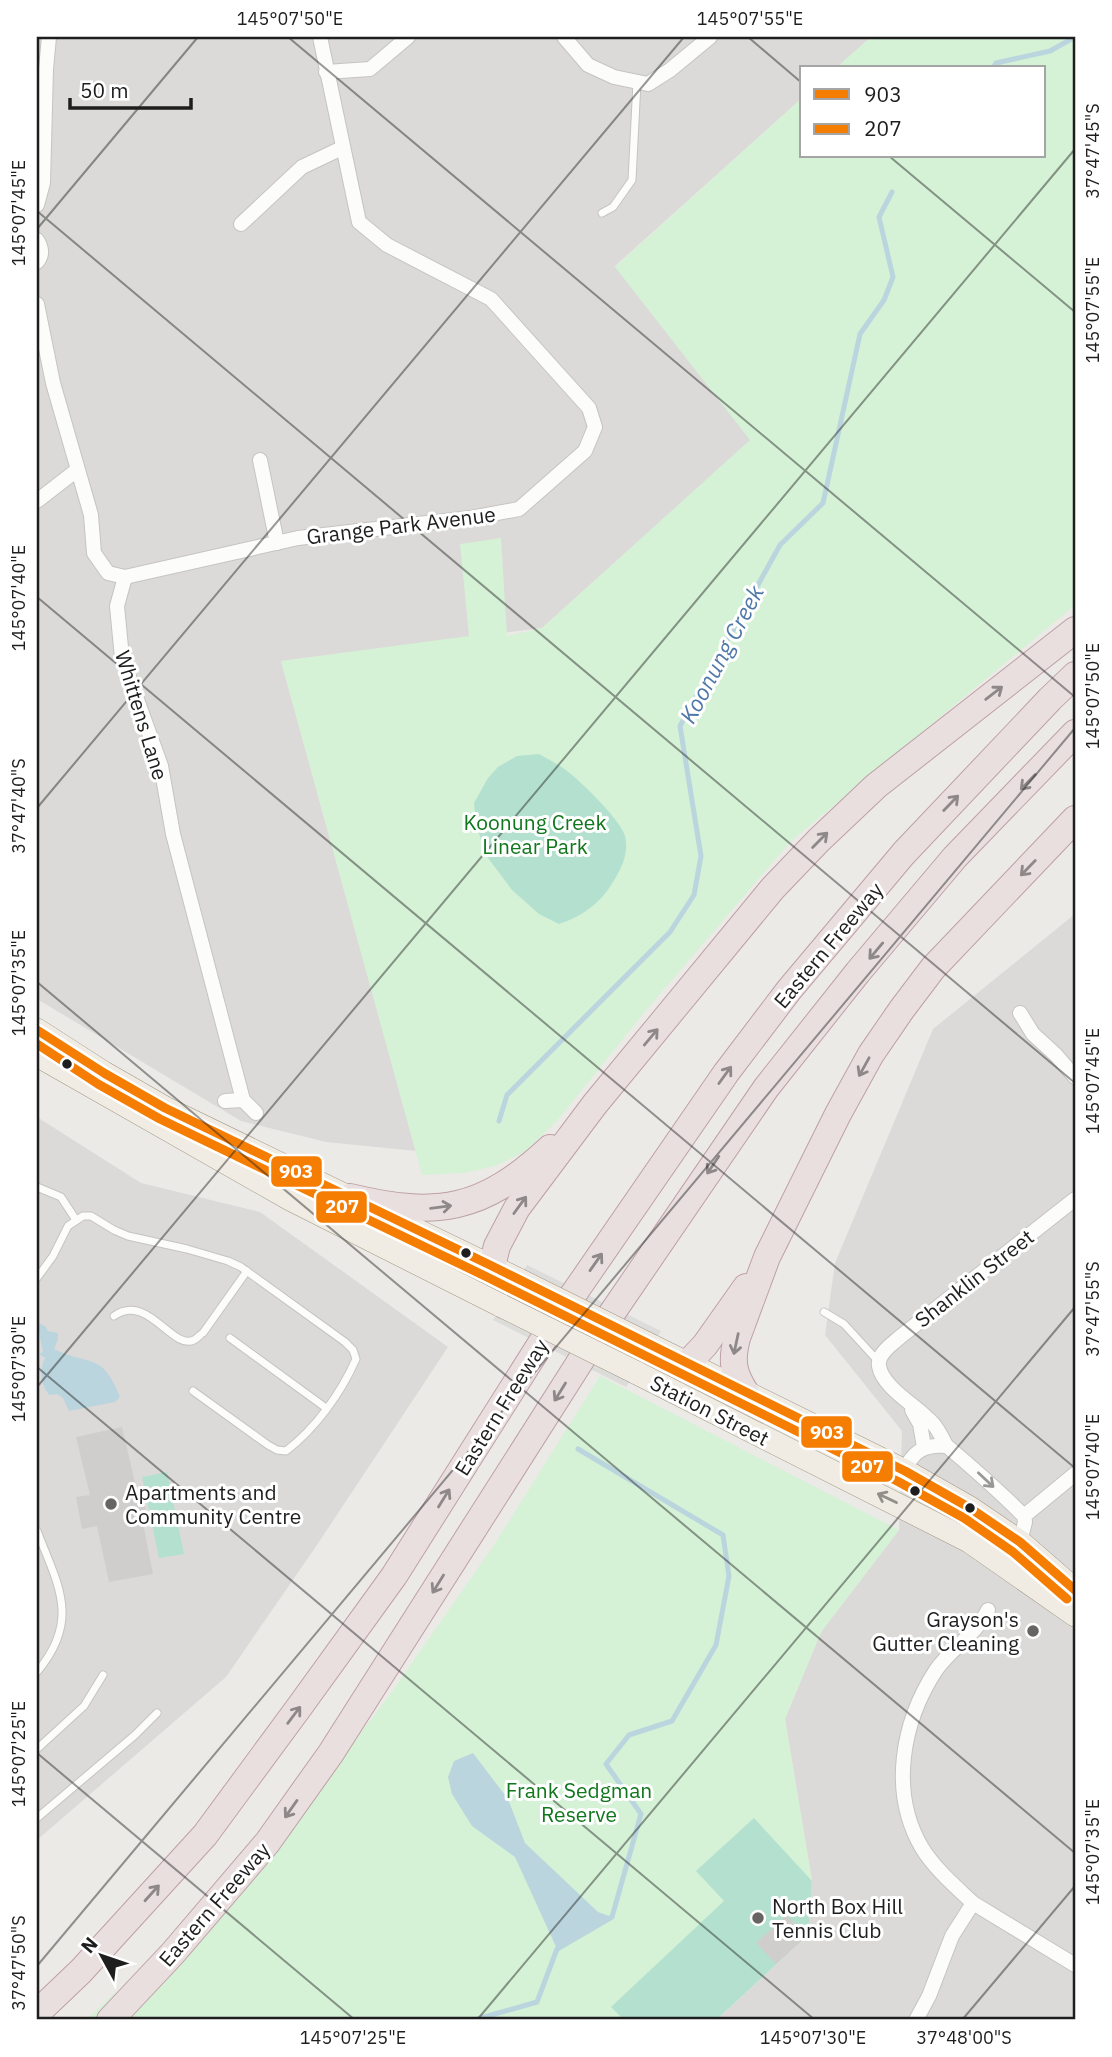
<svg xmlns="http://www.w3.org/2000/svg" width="1112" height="2057" font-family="'IBM Plex Sans',sans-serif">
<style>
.residential{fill:#dbdad8}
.park{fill:#d5f1d6}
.pitch{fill:#b4e1cf}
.water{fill:#bbd5de}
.pier{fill:#dcdcda}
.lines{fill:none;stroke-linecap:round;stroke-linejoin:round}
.stream{stroke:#bbd5de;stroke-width:5}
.building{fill:#d0cecc}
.service-casing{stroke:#c5c4c2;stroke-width:9}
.minor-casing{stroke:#c5c4c2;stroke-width:16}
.primary-casing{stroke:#a19884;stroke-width:24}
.motorway-casing{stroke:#bf9fa7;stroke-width:28}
.service{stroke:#fcfcfb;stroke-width:7}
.minor{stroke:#fcfcfb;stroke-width:14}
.primary{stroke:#f0ece4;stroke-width:23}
.motorway{stroke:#e9dfdf;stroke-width:26}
.primary-bridge-casing{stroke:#a19884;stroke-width:24;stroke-linecap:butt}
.primary-bridge{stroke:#f0ece4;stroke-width:23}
.bus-1-casing{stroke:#fff;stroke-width:14}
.bus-2-casing{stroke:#fff;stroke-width:14}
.bus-1{stroke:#f47d02;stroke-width:9}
.bus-2{stroke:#f47d02;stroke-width:9}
.oneway{stroke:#8e8888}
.oneway2{stroke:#989898}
.oneway3{stroke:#928f8b}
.ticks{fill:none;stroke:#1e1e1e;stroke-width:2;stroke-opacity:0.45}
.bus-dot{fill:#1e1e1e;stroke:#fff;stroke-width:2.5}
.poi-dot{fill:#666564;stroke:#fff;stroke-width:2.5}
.labels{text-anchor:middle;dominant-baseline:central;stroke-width:6;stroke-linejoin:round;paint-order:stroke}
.street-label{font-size:21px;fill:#1e1e1e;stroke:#fff}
.park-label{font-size:21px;fill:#11771d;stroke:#fff}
.poi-label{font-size:21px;fill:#1e1e1e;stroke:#fff;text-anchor:start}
.water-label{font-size:23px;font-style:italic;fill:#4f78a9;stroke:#fff}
.line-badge{stroke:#fff;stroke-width:2.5}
.badge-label{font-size:19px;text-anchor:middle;font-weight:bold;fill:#fff}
.neatline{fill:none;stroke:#1e1e1e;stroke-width:2.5}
.ticks-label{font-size:18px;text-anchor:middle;fill:#1e1e1e}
</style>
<rect width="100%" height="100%" fill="#eceae6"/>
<g class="residential">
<polygon points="37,37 871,37 836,68 802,68 802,98 615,266 751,440 542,628 281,661 416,1151 326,1142 241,1121 37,999"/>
<polygon points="1075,914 1075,2020 716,2020 808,1935 812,1881 785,1719 821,1632 899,1530 902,1431 825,1335 835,1263 933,1029"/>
<polygon points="37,1117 141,1183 260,1212 448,1347 319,1542 226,1677 37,1840"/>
</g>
<g class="park">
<polygon points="871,37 1075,37 1075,605 791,841 647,1009 556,1122 524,1152 495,1166 464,1173 422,1175 281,661 469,636 460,544 501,538 507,636 542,628 750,440 615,267 802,98 802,156 1044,156 1044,68 836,68"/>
<polygon points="600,1376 899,1530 821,1632 785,1719 812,1881 808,1935 716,2020 86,2020 281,1838 391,1693 494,1545"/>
</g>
<g class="pitch">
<path d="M539,754C547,759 556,763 563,768C577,777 622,821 625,836C629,853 622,868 613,882C601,903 581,917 559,924L539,914L512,890L485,854L476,823L474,803L488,778L498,767L517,756Z"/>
<polygon points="167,1472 184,1554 159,1558 142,1477"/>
<polygon points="754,1818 812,1881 808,1935 716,2020 624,2020 611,2007 724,1901 696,1871"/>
</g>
<g class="water">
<path d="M37,1322L45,1326L48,1331L58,1333V1339L54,1349C91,1367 102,1351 120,1397L115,1402L69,1411L63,1398L57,1394L49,1395C40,1382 39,1372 45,1358L39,1354L43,1352Z"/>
<polygon points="473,1753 508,1799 525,1843 598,1912 612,1917 557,1949 515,1857 472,1826 452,1794 448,1777 454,1761"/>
</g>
<polygon class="pier" points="527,1265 661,1331 626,1387 493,1320"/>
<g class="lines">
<g class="stream">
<polyline points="993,68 996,63 1050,51 1075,37"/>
<polyline points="499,1121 507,1095 670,932 694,895 701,856 680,726 780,545 823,503 860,334 884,300 893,277 879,217 892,192"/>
<polyline points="474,2020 537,2002 557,1949 612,1917 641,1814 606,1764 629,1735 672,1721 716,1645 729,1576 723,1535 578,1449"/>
</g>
</g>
<g class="building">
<polygon points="122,1427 136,1487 141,1485 147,1517 142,1518 153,1574 109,1582 97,1526 82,1529 76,1497 90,1495 76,1437"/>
<polygon points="787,1915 806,1937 776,1964 756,1943"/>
</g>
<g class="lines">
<defs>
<g id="service">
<polyline points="602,213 613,207 632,180 637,82"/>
<polyline points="37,1187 61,1197 76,1220"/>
<path d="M37,1278L53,1256L68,1226L83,1216H91L114,1230L128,1236L187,1249L228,1261L241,1267L345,1342L353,1350L356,1359C341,1393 316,1428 286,1451L277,1450L268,1445L193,1391"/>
<polyline points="824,1312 844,1324 878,1361"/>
<path d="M114,1316C148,1292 172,1351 194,1340C195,1340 202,1333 203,1333L247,1271"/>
<polyline points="230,1338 326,1408"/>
<path d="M37,1531C58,1585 81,1620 37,1672"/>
<polyline points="37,1749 84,1706 103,1675"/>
<polyline points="37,1818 135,1735 157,1713"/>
</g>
<g id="minor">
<polyline points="564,37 588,65 614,77 648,84 670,70 710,37"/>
<polyline points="326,72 370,69 408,37"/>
<polyline points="37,205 43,183 46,69 49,37"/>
<polyline points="241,224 302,167 342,148"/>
<path d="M37,240C42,248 43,255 37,262"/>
<polyline points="37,304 53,383 91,515 94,553 108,573 125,577 117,606 122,658 161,766 173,834 243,1100 256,1113"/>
<polyline points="260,460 277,543"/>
<polyline points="37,501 77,470"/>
<polyline points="125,577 298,538 470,518 519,509 585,451 595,427 589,408 491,299 387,245 359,222 320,37"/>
<polyline points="1020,1013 1033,1034 1056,1055 1075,1077"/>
<polyline points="225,1101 243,1100"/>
<polyline points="912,1410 920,1424 924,1447"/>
<path d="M905,1471C912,1451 925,1444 946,1446"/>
<polyline points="1024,1516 1075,1474"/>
<path d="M1020,1542L1025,1522L1024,1516C1000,1492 974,1469 948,1447C944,1444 943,1438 940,1434C937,1428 931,1421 926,1417C913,1404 882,1386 879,1366C877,1354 892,1344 900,1337L1075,1199"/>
<polyline points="973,1903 1075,1965"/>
<path d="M916,2020L929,1996L952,1936L973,1903C955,1886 935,1869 922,1848C889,1792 902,1722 936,1670C951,1648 976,1635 988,1610"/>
</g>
<g id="primary">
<polyline points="37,1030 104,1073 165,1108 519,1280"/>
<polyline points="37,1055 290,1199 502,1306"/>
<polyline points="652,1346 905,1471 970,1508 1020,1542 1075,1590"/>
<polyline points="635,1372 969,1541 1075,1615"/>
</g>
<g id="motorway">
<path d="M350,1197C438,1218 482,1211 550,1148"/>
<polyline points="492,1266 497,1246 517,1208 595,1104 773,888 819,840 876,786 1075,630"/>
<polyline points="688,1363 705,1345 746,1287"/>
<path d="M746,1393C733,1373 731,1361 737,1338L767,1257L838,1114L871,1054L902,1009L933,968L1075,819"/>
<polyline points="37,2013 81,1971 205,1835 300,1706 394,1576 557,1318 726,1073 789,990 904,853 1050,699 1075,675"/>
<polyline points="110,2020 173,1953 267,1843 331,1753 597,1335 766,1088 858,972 955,857 1075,733"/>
</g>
</defs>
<use href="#service" class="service-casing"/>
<use href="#minor" class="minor-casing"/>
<use href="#primary" class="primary-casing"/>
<use href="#motorway" class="motorway-casing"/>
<use href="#service" class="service"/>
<use href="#minor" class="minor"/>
<use href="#primary" class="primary"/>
<use href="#motorway" class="motorway"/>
<defs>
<g id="primary-bridge">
<polyline points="519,1280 652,1346"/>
<polyline points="502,1306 635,1372"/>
</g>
</defs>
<use href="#primary-bridge" class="primary-bridge-casing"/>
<use href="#primary-bridge" class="primary-bridge"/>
<defs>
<polyline id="bus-1" points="37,1030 104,1073 165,1108 492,1266 905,1471 970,1508 1020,1542 1075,1590"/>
<polyline id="bus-2" points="37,1044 98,1084 160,1119 487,1277 899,1482 964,1518 1013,1552 1067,1599"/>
</defs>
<use href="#bus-1" class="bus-1-casing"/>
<use href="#bus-2" class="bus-2-casing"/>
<use href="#bus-1" class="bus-1"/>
<use href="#bus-2" class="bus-2"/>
</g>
<defs><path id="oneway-shaft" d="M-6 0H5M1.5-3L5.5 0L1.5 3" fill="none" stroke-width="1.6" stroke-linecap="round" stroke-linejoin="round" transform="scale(1.75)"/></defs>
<g class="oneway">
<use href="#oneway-shaft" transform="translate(994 693) rotate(-38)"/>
<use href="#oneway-shaft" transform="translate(1028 782) rotate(134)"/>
<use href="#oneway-shaft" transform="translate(951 803) rotate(-46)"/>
<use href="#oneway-shaft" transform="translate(820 840) rotate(-45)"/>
<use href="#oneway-shaft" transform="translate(1028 868) rotate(134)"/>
<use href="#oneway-shaft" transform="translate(876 951) rotate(130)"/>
<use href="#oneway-shaft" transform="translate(651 1037) rotate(-50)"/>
<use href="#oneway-shaft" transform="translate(864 1067) rotate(119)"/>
<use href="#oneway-shaft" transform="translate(725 1075) rotate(-54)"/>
<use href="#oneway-shaft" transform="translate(713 1165) rotate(124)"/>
<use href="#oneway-shaft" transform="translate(520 1205) rotate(-54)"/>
<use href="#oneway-shaft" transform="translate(441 1207) rotate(-7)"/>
<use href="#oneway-shaft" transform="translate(596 1262) rotate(-55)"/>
<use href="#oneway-shaft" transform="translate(736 1344) rotate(102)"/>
<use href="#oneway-shaft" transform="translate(560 1392) rotate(122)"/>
<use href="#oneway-shaft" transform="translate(444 1498) rotate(-58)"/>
<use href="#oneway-shaft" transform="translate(438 1584) rotate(122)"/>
<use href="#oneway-shaft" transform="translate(294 1715) rotate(-53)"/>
<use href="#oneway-shaft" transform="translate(291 1809) rotate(125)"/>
<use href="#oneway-shaft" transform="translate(152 1893) rotate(-48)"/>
</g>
<use class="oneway2" href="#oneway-shaft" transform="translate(986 1480) rotate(43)"/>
<use class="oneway3" href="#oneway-shaft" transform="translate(887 1498) rotate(-154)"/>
<path class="ticks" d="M288,37L1075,697M748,37L802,83M889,156L1075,312M37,211L1075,1083M37,229L198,37M37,597L1075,1468M37,808L684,37M37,982L1075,1853M37,1367L815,2020M37,1387L1075,149M37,1753L355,2020M37,1966L1075,728M477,2020L1075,1307M962,2020L1075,1886"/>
<g class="bus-dot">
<circle cx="67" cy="1064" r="6"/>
<circle cx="466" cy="1253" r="6"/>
<circle cx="915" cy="1491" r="6"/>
<circle cx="970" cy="1508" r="6"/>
</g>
<g class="poi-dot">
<circle cx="111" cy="1504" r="7"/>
<circle cx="1033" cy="1631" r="7"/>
<circle cx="758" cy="1918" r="7"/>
</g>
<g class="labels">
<g class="street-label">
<text transform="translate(401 525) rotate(-7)">Grange Park Avenue</text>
<text transform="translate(142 715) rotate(73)">Whittens Lane</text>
<text transform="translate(828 945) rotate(-50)">Eastern Freeway</text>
<text transform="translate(974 1278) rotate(-38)">Shanklin Street</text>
<text transform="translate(501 1407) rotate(-58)">Eastern Freeway</text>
<text transform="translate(710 1410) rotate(27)">Station Street</text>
<text transform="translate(214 1904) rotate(-49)">Eastern Freeway</text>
</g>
<g class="park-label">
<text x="535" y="822">Koonung Creek<tspan x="535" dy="24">Linear Park</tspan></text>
<text x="579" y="1790">Frank Sedgman<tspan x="579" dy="24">Reserve</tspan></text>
</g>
<g class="poi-label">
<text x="125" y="1492">Apartments and<tspan x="125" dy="24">Community Centre</tspan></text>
<text x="1019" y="1619" text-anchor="end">Grayson's<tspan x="1019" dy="24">Gutter Cleaning</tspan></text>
<text x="772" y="1906">North Box Hill<tspan x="772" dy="24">Tennis Club</tspan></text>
</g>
<g class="water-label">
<text transform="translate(721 654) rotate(-62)">Koonung Creek</text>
</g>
</g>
<g class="line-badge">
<rect x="270" y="1155" width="53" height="33" rx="7" fill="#f47d02"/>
<rect x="315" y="1190" width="53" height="34" rx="7" fill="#f47d02"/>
<rect x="800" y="1415" width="53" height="34" rx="7" fill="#f47d02"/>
<rect x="841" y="1450" width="53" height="33" rx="7" fill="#f47d02"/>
</g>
<g class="badge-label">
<text x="296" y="1178">903</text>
<text x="342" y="1213">207</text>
<text x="827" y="1439">903</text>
<text x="867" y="1473">207</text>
</g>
<rect width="1112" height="2057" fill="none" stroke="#ffffff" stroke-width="77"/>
<rect x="800" y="66" width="245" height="91" fill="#ffffff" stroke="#a5a5a5" stroke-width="2"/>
<rect x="814" y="89" width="35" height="10" fill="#f47d02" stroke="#a5a5a5" stroke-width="2"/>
<text x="864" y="102" font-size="21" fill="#1e1e1e">903</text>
<rect x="814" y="124" width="35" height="10" fill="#f47d02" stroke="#a5a5a5" stroke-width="2"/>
<text x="864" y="136" font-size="21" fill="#1e1e1e">207</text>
<g transform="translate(102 1956) rotate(310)" stroke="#ffffff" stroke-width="5" paint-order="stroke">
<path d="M0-5L12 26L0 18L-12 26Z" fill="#1e1e1e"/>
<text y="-10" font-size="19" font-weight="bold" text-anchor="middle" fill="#1e1e1e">N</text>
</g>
<path d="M70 98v10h121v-10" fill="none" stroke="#1e1e1e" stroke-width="3.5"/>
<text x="80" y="98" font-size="21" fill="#1e1e1e" stroke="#ffffff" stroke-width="5" paint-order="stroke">50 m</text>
<rect x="38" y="38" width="1036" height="1980" class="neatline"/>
<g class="ticks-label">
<text x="290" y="25">145°07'50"E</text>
<text x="750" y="25">145°07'55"E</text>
<text transform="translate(1093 151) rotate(-90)" y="6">37°47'45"S</text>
<text transform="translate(19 213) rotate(-90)" y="6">145°07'45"E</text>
<text transform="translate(1093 310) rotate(-90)" y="6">145°07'55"E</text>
<text transform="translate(19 598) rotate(-90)" y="6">145°07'40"E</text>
<text transform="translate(1093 696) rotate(-90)" y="6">145°07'50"E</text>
<text transform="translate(19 806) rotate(-90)" y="6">37°47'40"S</text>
<text transform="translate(19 983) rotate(-90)" y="6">145°07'35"E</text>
<text transform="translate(1093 1081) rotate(-90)" y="6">145°07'45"E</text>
<text transform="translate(1093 1309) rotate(-90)" y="6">37°47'55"S</text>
<text transform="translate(19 1369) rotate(-90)" y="6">145°07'30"E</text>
<text transform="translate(1093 1467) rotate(-90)" y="6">145°07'40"E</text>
<text transform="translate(19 1754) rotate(-90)" y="6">145°07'25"E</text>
<text transform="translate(1093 1852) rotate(-90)" y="6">145°07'35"E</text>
<text transform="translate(19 1963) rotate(-90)" y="6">37°47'50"S</text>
<text x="353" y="2044">145°07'25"E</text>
<text x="813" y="2044">145°07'30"E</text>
<text x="964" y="2044">37°48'00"S</text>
</g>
</svg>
